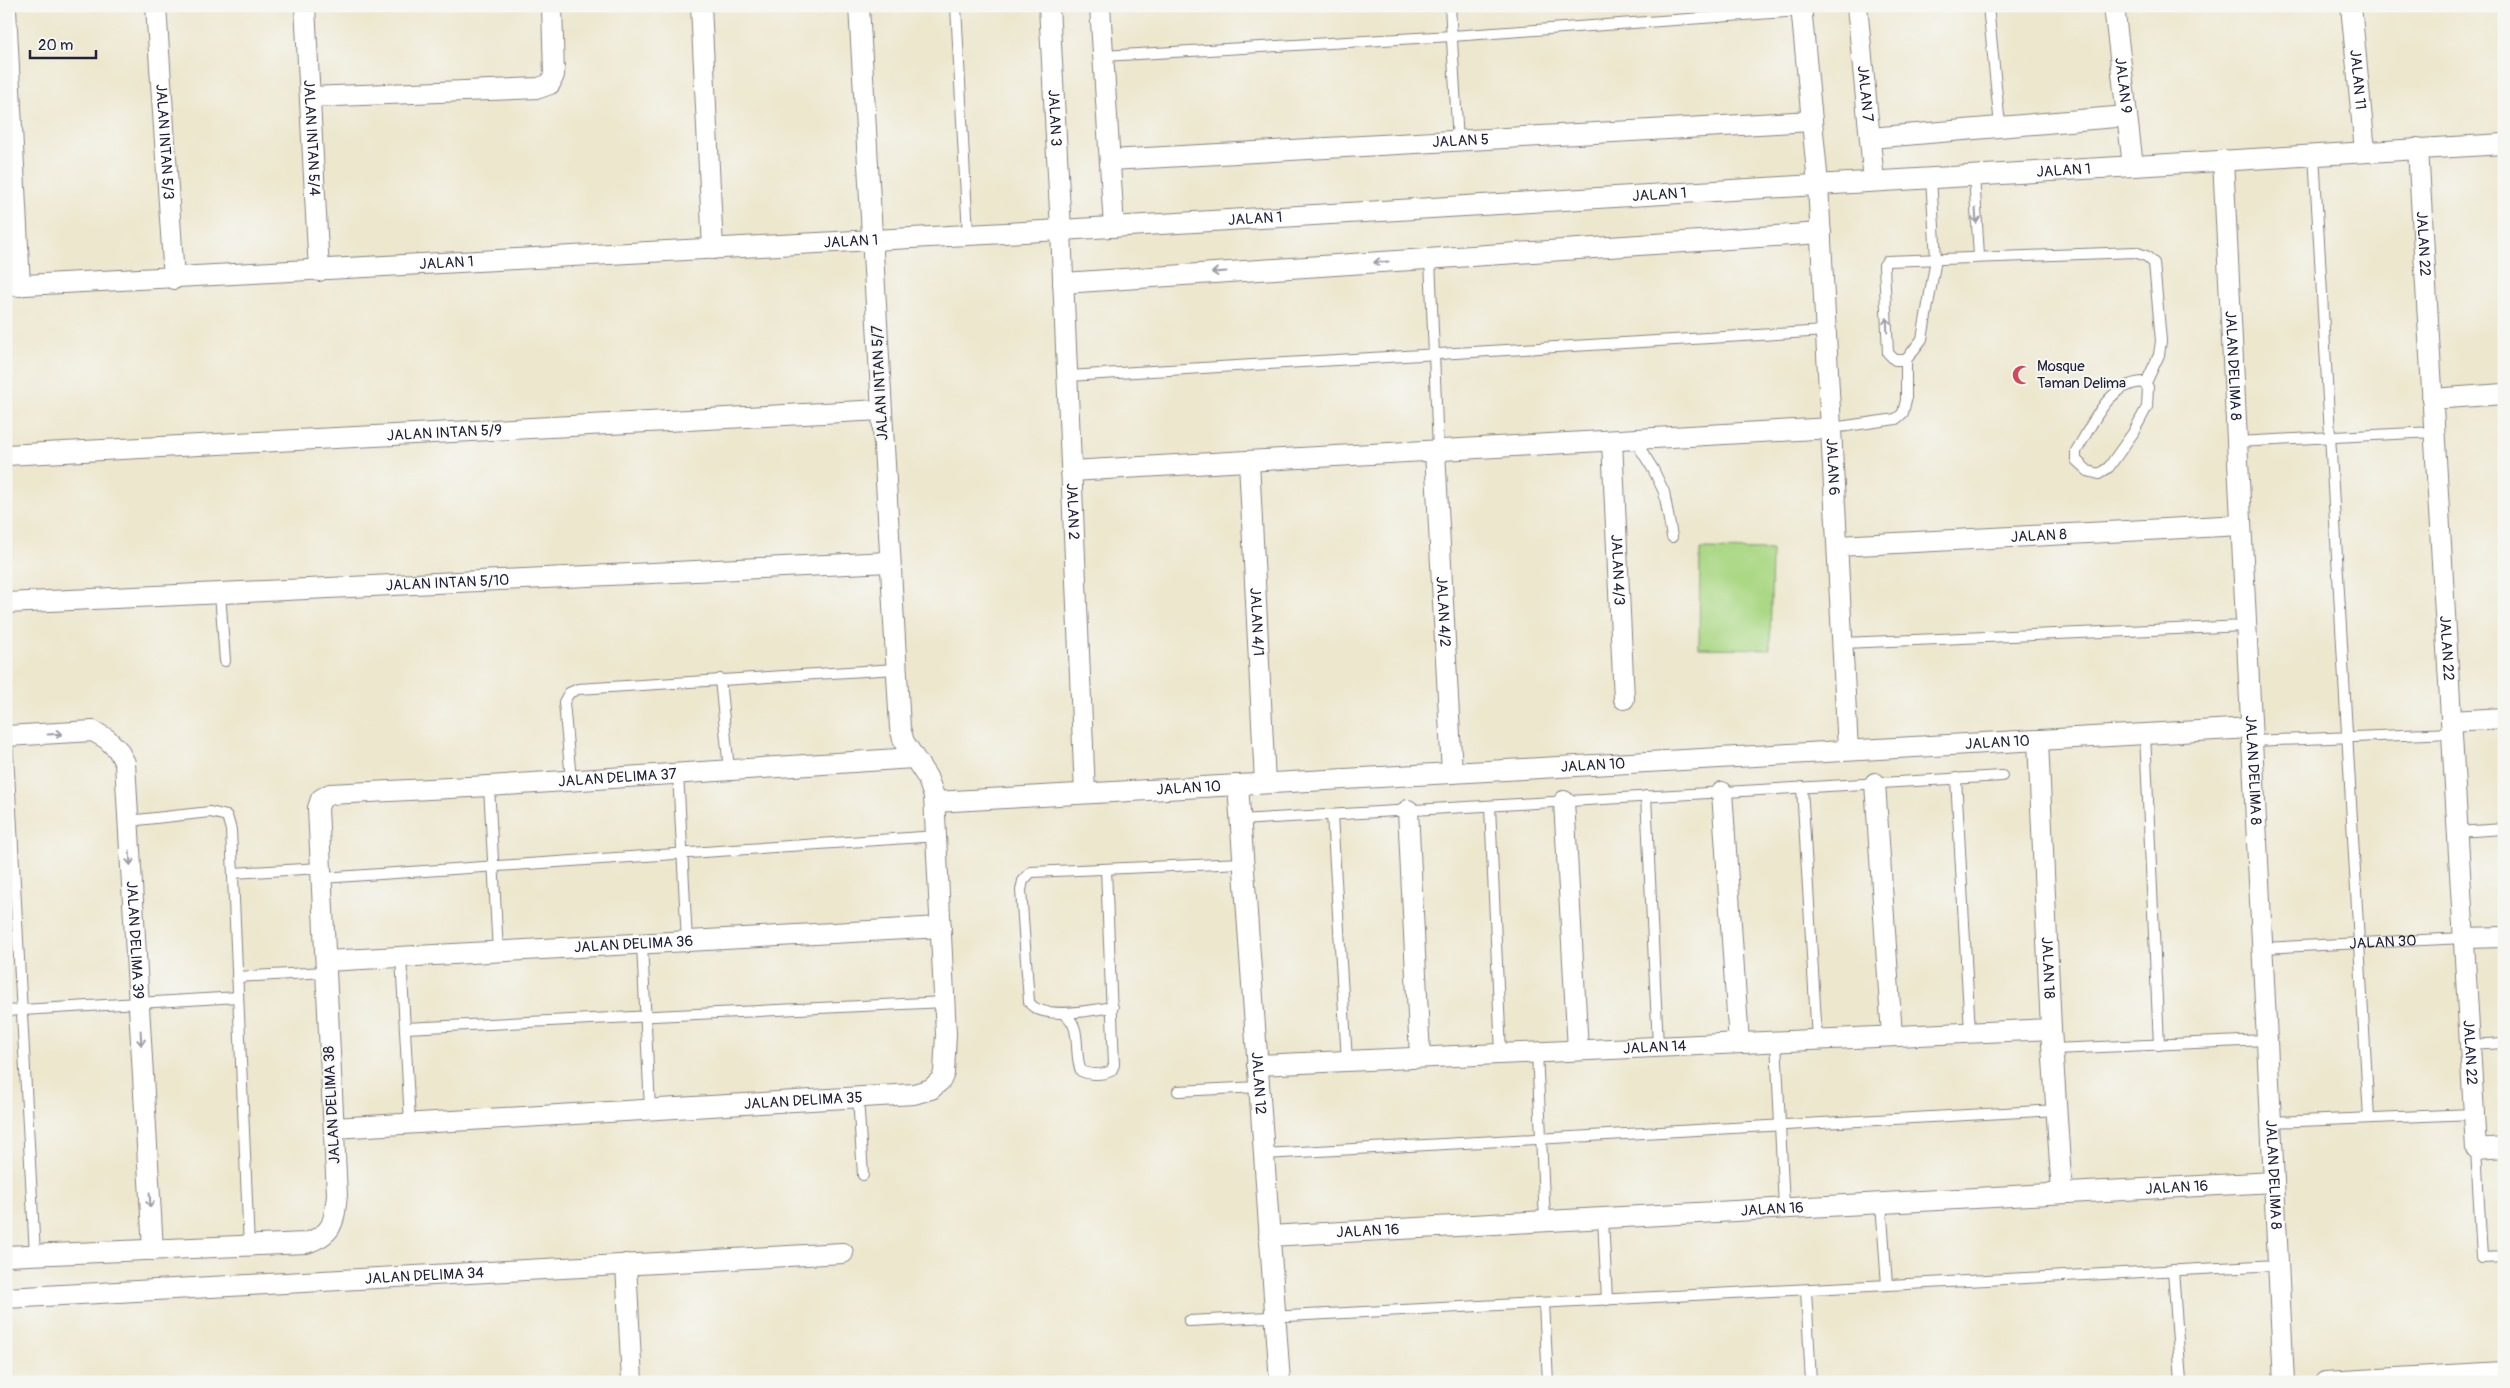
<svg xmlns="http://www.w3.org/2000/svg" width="2510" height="1388" font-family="Pangolin,sans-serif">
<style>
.green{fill:#abd885;stroke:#667d60}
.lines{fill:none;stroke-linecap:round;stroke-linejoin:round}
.service-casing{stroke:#888484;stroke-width:12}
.minor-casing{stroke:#888484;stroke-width:22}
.service{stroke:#fff;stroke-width:10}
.minor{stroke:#fff;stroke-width:20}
.oneway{stroke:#9c9ca7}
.labels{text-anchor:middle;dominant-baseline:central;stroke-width:4;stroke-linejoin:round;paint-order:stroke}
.street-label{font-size:15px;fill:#22223b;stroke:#f6f6f2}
.poi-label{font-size:15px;fill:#22223b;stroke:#f6f6f2;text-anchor:start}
</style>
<rect width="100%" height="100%" fill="#f6f6f2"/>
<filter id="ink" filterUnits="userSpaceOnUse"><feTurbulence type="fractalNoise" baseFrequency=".02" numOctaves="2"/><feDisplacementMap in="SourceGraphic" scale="10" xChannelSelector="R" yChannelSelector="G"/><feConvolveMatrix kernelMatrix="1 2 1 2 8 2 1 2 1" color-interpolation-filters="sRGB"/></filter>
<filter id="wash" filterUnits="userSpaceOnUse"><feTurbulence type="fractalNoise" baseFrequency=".0096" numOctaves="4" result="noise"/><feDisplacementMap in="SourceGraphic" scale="20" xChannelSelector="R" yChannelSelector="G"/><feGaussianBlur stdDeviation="1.12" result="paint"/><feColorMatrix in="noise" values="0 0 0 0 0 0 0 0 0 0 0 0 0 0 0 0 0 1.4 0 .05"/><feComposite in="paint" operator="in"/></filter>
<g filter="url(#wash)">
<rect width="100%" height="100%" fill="#ede7ce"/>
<polygon class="green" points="1700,549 1772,550 1770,649 1699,648"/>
</g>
<g filter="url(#ink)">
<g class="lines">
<defs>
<g id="service">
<polyline points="956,6 968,235"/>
<polyline points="1450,6 1458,142"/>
<polyline points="1988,6 2000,126"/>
<polyline points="1103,56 1452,36 1801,11"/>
<polyline points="2314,154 2369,1118"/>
<polyline points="1974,175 1979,256"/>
<polyline points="1430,259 1438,450"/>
<polyline points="1906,360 1895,360 1888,353 1884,265 1887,261 2135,252 2146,256 2154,263 2161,341 2159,355 2145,385"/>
<polyline points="1068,376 1826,331"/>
<path d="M2142,382L2148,387L2147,407L2133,433L2109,467L2099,474L2088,471L2076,460V451C2093,425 2106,385 2142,382Z"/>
<polyline points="1832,428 1896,419 1903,413 1906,400 1906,360 1922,339 1936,259 1931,178"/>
<polyline points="1634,439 1653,469 1664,492 1672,537"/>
<polyline points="2237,442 2434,432"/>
<polyline points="220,593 225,661"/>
<polyline points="1843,643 2246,626"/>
<polyline points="720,679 729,770"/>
<polyline points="2145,734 2159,1045"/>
<polyline points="7,736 35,1255"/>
<polyline points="2252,741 2452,733"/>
<polyline points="678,773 687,941"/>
<polyline points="1956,778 1970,1032"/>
<polyline points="571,780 564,702 569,693 578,689 896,669"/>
<polyline points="489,786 498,952"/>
<polyline points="1802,787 1817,1039"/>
<polyline points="1646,796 1658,1046"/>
<polyline points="1490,806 1501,1054"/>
<polyline points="1332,815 1347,1061"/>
<polyline points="1240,820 2002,776"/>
<polyline points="128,821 210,812 227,816 231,830 249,1247"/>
<polyline points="2457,832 2504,829"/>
<polyline points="233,873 321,868"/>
<polyline points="322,878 937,836"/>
<polyline points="642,944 650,1109"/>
<path id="s1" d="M2262,948L2464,938"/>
<polyline points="401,957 410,1122"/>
<polyline points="237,977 326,972"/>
<path d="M1113,1007C1094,1010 1040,1021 1029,1002L1021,890L1023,881L1031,872L1243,863"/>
<polyline points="6,1011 238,997"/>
<path d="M1064,1014C1083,1026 1073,1052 1081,1071C1089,1075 1103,1075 1111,1071L1114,1065L1106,869"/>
<polyline points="405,1028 945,1002"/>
<polyline points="1776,1041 1784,1208"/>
<polyline points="2470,1045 2504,1043"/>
<polyline points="2053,1049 2267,1040"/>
<polyline points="1537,1052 1545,1221"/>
<polyline points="1178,1091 1259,1087"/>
<polyline points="858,1097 863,1175"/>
<polyline points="2271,1122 2474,1114"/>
<polyline points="2476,1149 2482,1258 2504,1257"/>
<polyline points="1264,1154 2057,1110"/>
<polyline points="1881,1203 1887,1285"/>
<polyline points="1603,1218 1607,1300"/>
<polyline points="2173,1270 2181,1382"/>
<polyline points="1806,1290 1811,1382"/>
<polyline points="1544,1303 1548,1382"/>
<polyline points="1189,1321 2278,1265"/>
</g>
<g id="minor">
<path id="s2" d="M156,6L174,279"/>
<path id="s3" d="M305,6L319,271"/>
<polyline points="701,6 713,249"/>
<path id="s4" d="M1049,6L1061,230L1085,793"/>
<polyline points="1100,6 1114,227"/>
<path id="s5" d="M1801,6L1818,184L1848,750"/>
<path id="s6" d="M1857,6L1874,181"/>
<path id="s7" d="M2114,6L2133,166"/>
<path id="s8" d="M2351,6L2365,151"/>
<polyline points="6,9 20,286"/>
<polyline points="310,97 539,88 550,84 554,75 552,6"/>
<polyline points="1870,138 2127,116"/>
<path id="s9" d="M2418,148L2476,1149L2504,1147"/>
<path id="s10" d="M1110,160L1812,121"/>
<path id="s11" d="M2223,160L2284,1382"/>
<polyline points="1063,283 1821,233"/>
<path id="s12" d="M6,286L1061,230L2504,144"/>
<polyline points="2432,399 2504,394"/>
<path id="s13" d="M1612,441L1624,699"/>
<path id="s14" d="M1435,451L1452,773"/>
<path id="s15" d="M6,455L881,410"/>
<path id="s16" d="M1249,461L1265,783"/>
<polyline points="1071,471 1832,428"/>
<path id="s17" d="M1838,546L2241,525"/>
<path id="s18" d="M6,603L890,562"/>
<polyline points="2451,721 2504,718"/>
<path id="s19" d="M6,736L93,731L107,739L118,750L125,763L153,1250"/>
<path id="s20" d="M2038,740L2051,1029L2062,1193"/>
<polyline points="1875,783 1892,1036"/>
<path id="s21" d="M1238,785L1280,1382"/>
<polyline points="1722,792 1739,1043"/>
<polyline points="1564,801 1578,1050"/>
<path id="s22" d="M935,802L2251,728"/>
<polyline points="1408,810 1420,1057"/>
<polyline points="2464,938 2504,937"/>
<path id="s23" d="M326,961L941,927"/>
<path id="s24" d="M1257,1065L2051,1029"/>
<path id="s25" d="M334,1128L914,1094L931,1089L941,1080L944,1073L946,1034L934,796L927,777L904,742L900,728L859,6"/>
<path id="s26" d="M1269,1236L2274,1182"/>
<path id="s27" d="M6,1256L306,1243C334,1234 334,1222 337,1195L318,808L321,799L330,794L489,786L913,758"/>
<polyline points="626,1264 632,1382"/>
<path id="s28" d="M6,1298L843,1253"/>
<polyline points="2325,1382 2504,1372"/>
</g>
</defs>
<use href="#service" class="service-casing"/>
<use href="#minor" class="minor-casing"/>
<use href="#service" class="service"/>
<use href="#minor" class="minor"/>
</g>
<defs><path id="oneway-shaft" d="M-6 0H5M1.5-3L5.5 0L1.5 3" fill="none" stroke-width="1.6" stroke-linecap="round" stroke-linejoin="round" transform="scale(1.25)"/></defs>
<g class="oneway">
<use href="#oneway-shaft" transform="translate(1976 216) rotate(86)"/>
<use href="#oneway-shaft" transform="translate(1381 262) rotate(176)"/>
<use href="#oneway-shaft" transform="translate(1219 272) rotate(176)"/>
<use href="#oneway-shaft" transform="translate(1887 325) rotate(-92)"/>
<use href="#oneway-shaft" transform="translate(55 734) rotate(-3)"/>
<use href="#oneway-shaft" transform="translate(130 858) rotate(87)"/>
<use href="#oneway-shaft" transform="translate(141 1038) rotate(87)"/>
<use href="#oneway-shaft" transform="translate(150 1200) rotate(87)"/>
</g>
</g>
<defs>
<symbol id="mosque-bare" viewBox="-9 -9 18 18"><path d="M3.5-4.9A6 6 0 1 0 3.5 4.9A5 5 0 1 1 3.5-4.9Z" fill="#d1495b" stroke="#f6f6f2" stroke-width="2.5" paint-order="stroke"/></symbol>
</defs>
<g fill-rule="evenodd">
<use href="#mosque-bare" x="2008" y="361" width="28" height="28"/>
</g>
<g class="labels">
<g class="street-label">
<text stroke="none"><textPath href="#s8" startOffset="74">JALAN 11</textPath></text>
<text stroke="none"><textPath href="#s7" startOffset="80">JALAN 9</textPath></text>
<text stroke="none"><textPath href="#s6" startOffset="88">JALAN 7</textPath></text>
<text stroke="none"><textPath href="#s4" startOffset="112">JALAN 3</textPath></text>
<text stroke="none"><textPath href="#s3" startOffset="132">JALAN INTAN 5/4</textPath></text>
<text stroke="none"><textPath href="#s10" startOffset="351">JALAN 5</textPath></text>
<text stroke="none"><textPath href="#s2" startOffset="136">JALAN INTAN 5/3</textPath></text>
<text stroke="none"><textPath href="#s12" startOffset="2061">JALAN 1</textPath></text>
<text stroke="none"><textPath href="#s12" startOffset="1656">JALAN 1</textPath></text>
<text stroke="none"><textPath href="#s12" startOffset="1251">JALAN 1</textPath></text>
<text stroke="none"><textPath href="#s12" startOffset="846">JALAN 1</textPath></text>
<text stroke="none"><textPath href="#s9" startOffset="96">JALAN 22</textPath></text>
<text stroke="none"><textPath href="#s12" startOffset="441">JALAN 1</textPath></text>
<text stroke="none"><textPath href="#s11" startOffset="206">JALAN DELIMA 8</textPath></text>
<text transform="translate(880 383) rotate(-93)">JALAN INTAN 5/7</text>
<text stroke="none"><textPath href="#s15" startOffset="439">JALAN INTAN 5/9</textPath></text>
<text stroke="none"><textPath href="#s5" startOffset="462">JALAN 6</textPath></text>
<text stroke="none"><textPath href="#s4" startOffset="506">JALAN 2</textPath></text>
<text stroke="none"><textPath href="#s17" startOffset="201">JALAN 8</textPath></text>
<text stroke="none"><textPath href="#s13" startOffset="129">JALAN 4/3</textPath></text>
<text stroke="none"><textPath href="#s18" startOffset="442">JALAN INTAN 5/10</textPath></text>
<text stroke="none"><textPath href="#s14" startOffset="161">JALAN 4/2</textPath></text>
<text stroke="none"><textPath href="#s16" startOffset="161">JALAN 4/1</textPath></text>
<text stroke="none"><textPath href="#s9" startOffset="501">JALAN 22</textPath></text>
<text stroke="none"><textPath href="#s22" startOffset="1064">JALAN 10</textPath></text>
<text stroke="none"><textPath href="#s22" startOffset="659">JALAN 10</textPath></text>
<text stroke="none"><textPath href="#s11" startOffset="611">JALAN DELIMA 8</textPath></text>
<text stroke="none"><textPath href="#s27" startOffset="1058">JALAN DELIMA 37</textPath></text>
<text stroke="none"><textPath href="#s22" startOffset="254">JALAN 10</textPath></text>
<text stroke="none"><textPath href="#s19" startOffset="311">JALAN DELIMA 39</textPath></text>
<text stroke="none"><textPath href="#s1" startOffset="121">JALAN 30</textPath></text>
<text stroke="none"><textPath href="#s23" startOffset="308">JALAN DELIMA 36</textPath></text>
<text stroke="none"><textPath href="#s20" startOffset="228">JALAN 18</textPath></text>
<text stroke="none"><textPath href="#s24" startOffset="398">JALAN 14</textPath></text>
<text stroke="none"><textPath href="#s9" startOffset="906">JALAN 22</textPath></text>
<text stroke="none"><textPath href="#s21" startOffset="299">JALAN 12</textPath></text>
<text stroke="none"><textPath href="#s25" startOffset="470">JALAN DELIMA 35</textPath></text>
<text transform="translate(332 1105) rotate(-93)">JALAN DELIMA 38</text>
<text stroke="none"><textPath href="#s11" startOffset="1016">JALAN DELIMA 8</textPath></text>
<text stroke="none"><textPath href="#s26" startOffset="909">JALAN 16</textPath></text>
<text stroke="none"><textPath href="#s26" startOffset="504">JALAN 16</textPath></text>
<text stroke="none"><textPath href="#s26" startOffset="99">JALAN 16</textPath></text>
<text stroke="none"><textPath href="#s28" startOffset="419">JALAN DELIMA 34</textPath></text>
</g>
<g class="poi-label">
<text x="2037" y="366">Mosque<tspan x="2037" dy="17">Taman Delima</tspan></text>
</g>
</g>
<rect width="2510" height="1388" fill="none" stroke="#f6f6f2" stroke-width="25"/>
<path d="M30 50v8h66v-8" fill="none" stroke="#22223b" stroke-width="2.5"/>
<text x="38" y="50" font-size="15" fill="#22223b" stroke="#f6f6f2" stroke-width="4" paint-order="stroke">20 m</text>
</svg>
